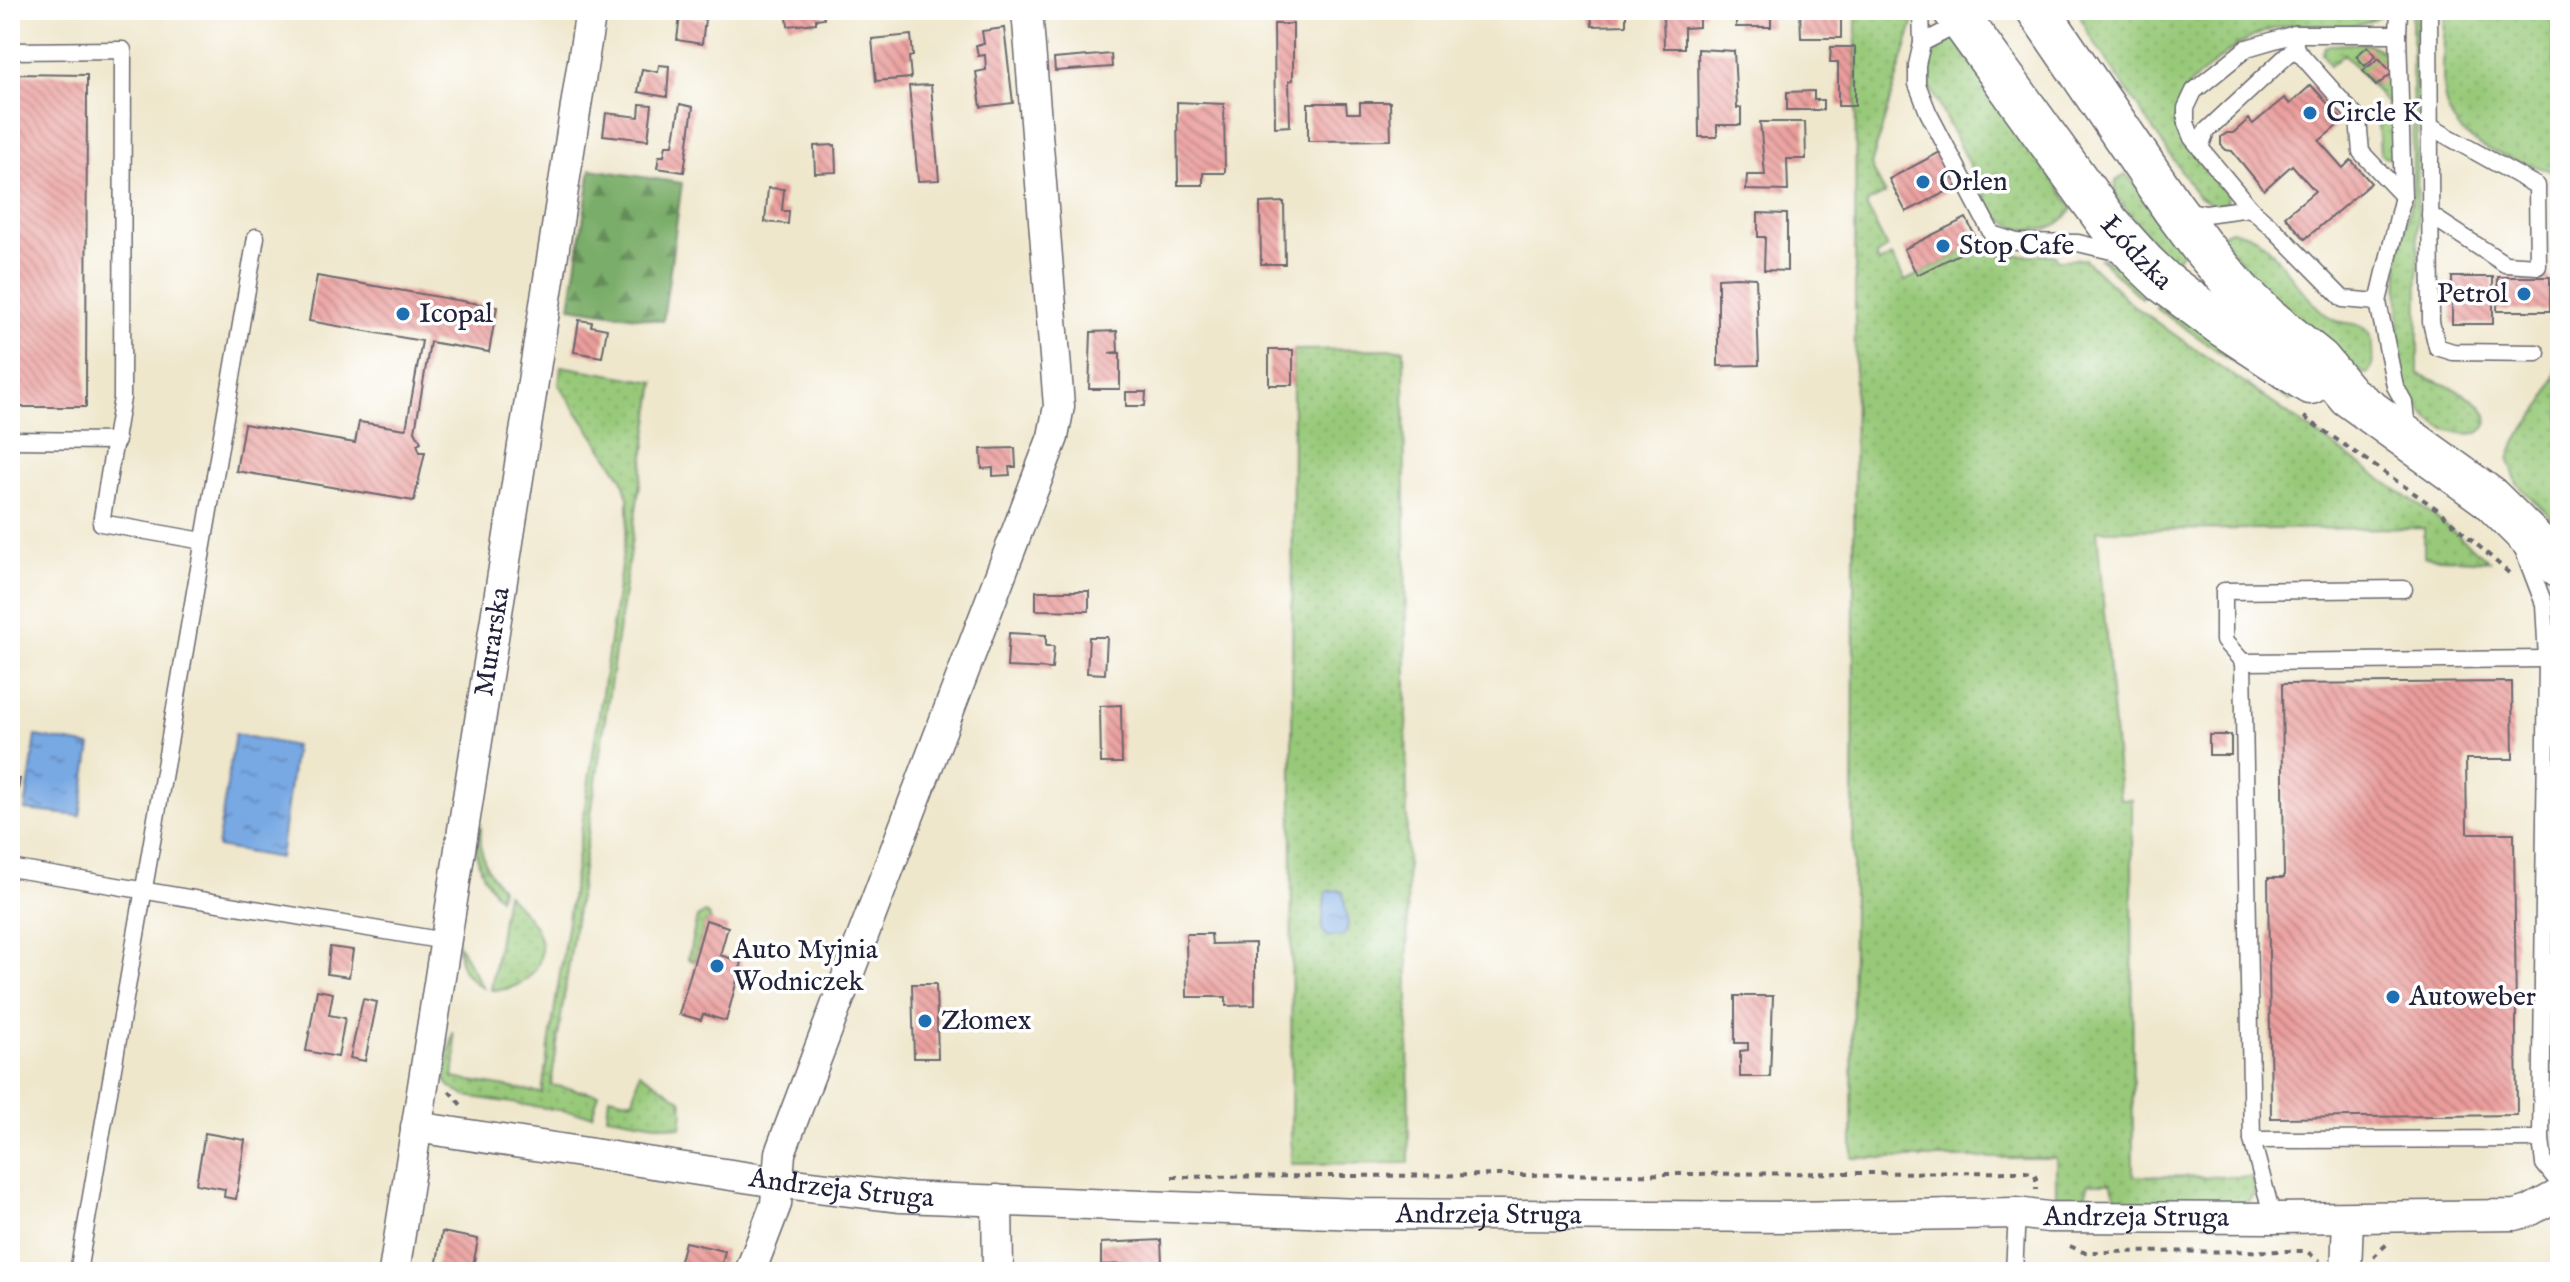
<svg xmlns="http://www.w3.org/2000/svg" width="2570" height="1282" font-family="'IM FELL English',serif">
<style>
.grass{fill:url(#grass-dots);stroke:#5d765a;stroke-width:2}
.forest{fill:url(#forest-firs);stroke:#4e6852;stroke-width:2}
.water{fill:url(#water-ripples);stroke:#4d668f;stroke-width:2}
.building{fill:url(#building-back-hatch)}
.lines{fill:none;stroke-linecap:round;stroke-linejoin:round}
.lane-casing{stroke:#6a676e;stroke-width:19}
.street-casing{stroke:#6a676e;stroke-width:33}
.secondary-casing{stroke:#6a676e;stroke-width:45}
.path{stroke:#6a676e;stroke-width:4;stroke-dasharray:6 6;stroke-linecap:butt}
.lane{stroke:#fff;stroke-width:16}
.street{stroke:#fff;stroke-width:30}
.secondary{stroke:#fff;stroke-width:42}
.poi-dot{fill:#1f6fb2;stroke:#fff;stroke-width:3}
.labels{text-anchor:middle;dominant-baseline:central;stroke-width:7;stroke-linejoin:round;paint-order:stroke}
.poi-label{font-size:28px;fill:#22223b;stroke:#fff;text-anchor:start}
.street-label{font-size:28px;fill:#22223b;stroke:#fff}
</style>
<defs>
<pattern id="grass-dots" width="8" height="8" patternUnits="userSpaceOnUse" patternTransform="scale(2)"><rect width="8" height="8" fill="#98c979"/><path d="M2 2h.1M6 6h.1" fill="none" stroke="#83ac6a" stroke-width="1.8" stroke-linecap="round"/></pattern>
<pattern id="forest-firs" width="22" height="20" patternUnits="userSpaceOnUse" patternTransform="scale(2)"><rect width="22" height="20" fill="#7aad69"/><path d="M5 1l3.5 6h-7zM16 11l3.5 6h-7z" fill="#648c58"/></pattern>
<pattern id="water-ripples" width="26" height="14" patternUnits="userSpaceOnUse" patternTransform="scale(2)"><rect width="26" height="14" fill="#78a9e3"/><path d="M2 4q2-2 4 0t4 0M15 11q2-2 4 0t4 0" fill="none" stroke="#6289b9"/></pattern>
<pattern id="building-back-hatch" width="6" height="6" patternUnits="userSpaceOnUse" patternTransform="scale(2)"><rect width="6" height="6" fill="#ea9d9b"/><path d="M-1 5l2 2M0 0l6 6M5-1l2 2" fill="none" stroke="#bd8080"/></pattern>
</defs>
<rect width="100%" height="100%" fill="#fff"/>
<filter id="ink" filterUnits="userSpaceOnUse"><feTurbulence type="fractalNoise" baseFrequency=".0125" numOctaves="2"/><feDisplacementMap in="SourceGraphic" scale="16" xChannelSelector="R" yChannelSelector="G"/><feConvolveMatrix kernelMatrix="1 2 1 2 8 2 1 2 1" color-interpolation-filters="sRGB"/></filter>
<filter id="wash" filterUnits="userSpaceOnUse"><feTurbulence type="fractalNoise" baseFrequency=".006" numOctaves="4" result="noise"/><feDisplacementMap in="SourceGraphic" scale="32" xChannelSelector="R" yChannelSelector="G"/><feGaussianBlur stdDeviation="1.8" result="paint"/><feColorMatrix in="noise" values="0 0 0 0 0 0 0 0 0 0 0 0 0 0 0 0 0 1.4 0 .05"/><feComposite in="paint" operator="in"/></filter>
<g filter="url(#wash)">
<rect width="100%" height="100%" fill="#efe7cc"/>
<g class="grass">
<path d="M1856,10H1912L1913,24L1871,165L1885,194L1867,203V208L1887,248L1876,255L1879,263L1892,256L1905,281L1979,244L2005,255H2056L2057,260L2085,259L2135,307L2434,516L2489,561L2424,557V528L2097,530L2120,799H2132L2133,1176L2253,1177L2255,1193L2245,1205L2122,1203L2116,1197L2111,1183H2089C2083,1205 2078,1206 2056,1206V1158H1852Z"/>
<path d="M2081,10H2385C2361,38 2318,20 2285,26C2258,31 2235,45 2215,63C2203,73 2187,84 2181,99C2167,130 2209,173 2228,194L2227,202L2222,206L2213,205L2198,196L2088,33L2081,19Z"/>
<path d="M2412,10H2417L2418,374C2433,380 2515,407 2478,433L2465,434L2445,429L2430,420L2411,398L2400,370L2398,257L2413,194Z"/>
<path d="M2445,10H2554V115L2560,116V164L2557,173C2518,160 2458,150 2446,104C2440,85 2445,32 2445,10Z"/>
<path d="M1953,37L2073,208C2055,239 2013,235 1992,210L1930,88C1926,64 1932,49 1953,37Z"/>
<path d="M2366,43L2386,53L2393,62L2395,154C2390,159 2385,158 2380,153L2378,124L2393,110L2344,54L2330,66L2322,53L2324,48L2329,45Z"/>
<polygon points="2126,174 2186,249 2171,265 2115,196 2116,181"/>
<path d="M2231,230L2255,237L2267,246C2281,263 2316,312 2334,320C2345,325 2360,321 2368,332C2375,342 2375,365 2368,374L2362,373L2279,309L2219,235Z"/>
<polygon points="2099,258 2123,268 2148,290 2141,298"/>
<polygon points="2555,260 2560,281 2560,526 2517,484 2509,460 2516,441 2545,401 2556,373"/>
<polygon points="2162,300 2295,396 2290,401 2156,308"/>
<polygon points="1404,349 1409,1163 1291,1164 1293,350"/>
<polygon points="561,366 655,382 551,1085 599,1094 592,1115 465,1096 449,1086 445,1079 453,1032 456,1053 453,1078 542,1093 628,520 628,498 622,478 559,385"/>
<path d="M478,825L481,827C479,853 484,868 501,888L499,898C480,875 472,854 478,825Z"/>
<path d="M506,893C515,903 528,915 535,927C554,961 526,992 491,990Z"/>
<polygon points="705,913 709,916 711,921 706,921 694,961 688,959 697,917"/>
<path d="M458,944L483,988C465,977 458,966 458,944Z"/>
<polygon points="640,1072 681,1100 683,1111 681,1128 607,1116 609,1096 633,1101"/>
</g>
<polygon class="forest" points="591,169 682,183 663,321 570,307"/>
<g class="water">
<polygon points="235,734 295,746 280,858 217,847"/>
<polygon points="36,736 91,746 80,816 25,810"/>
<polygon points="1338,890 1343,892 1348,926 1344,936 1327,937 1322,930 1325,896 1329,891"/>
</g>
<g id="blocks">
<g class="building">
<polygon points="786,10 823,10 824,18 816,19 816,23 788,26"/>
<polygon points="1591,10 1626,10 1626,25 1592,26"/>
<polygon points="1663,10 1704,10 1704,14 1699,14 1699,27 1684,28 1684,48 1664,48"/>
<rect x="1736" y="10" width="35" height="17"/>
<polygon points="1800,10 1844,10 1844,17 1841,17 1841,38 1801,38"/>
<polygon points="680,16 705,19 702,44 677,40"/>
<polygon points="1274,24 1293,24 1293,80 1289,81 1290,126 1275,127"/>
<polygon points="1004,28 1013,103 981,107 976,72 986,70 985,55 978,56 976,45 984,44 982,31"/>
<polygon points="911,35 913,56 909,57 911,78 876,81 872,39"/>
<polygon points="2368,46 2376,56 2365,66 2356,56"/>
<polygon points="1831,47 1855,47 1855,106 1838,106 1838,62 1830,62"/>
<polygon points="1698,49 1734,51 1737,108 1741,108 1741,125 1717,125 1717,137 1699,137"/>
<polygon points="1111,54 1112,67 1055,71 1054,59"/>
<polygon points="2379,58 2392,73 2376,86 2363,71"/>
<polygon points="659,65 669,66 667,97 638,92 642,69 658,72"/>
<polygon points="10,74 87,75 86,407 10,407"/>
<polygon points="931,85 939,180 918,181 909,86"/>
<polygon points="2311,85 2343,121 2319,141 2343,168 2351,160 2371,183 2305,239 2285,216 2315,191 2292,165 2264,190 2232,151 2226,150 2221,145 2221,137 2227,133 2233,133 2249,119 2253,124 2284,98 2290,104"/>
<polygon points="1814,91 1814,100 1823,100 1823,110 1787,110 1787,92"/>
<polygon points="1177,102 1224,104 1225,173 1203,173 1203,185 1178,185"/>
<polygon points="1360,102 1390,102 1391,140 1308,141 1308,103 1346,103 1347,113 1360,113"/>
<polygon points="640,104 652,105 648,140 603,135 606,113 639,117"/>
<polygon points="680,104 693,107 684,172 657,168 659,156 664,156 666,145 673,145"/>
<polygon points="1760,122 1805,122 1806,159 1787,159 1788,191 1746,190 1747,175 1765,175"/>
<polygon points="835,145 836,172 815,173 814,146"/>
<polygon points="1940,152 1958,186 1906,212 1889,179"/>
<polygon points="768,188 784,189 782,211 789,211 788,224 765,222"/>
<polygon points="1284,202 1285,264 1261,264 1260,203"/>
<polygon points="1758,213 1787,214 1787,271 1764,270 1765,237 1758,237"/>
<polygon points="1966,218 1979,244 1917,275 1904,249"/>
<polygon points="317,276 497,307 489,352 430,342 415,431 421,442 417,444 420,452 425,452 414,501 236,471 244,424 355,443 359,422 406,429 422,341 309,321"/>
<polygon points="1737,277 1756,278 1759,365 1718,366 1718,278"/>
<rect x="2452" y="277" width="41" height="47"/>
<polygon points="2498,277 2550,277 2550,311 2497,311"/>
<polygon points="579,320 592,322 591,326 607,329 602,357 574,352"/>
<polygon points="1117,331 1118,352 1109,353 1120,353 1120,389 1089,389 1091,332"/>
<rect x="1269" y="350" width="24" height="35"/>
<polygon points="1126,392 1146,392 1145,406 1126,406"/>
<polygon points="1015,448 1016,467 1009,467 1010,475 993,476 993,468 982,469 981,449"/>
<polygon points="1036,591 1089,591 1089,611 1036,610"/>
<polygon points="1009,633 1046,635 1046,646 1054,646 1052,669 1007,667"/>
<polygon points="1089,637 1107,637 1105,674 1087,673"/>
<polygon points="2512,682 2513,759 2466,759 2467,833 2514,833 2517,1115 2271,1118 2268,878 2284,878 2282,684"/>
<polygon points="1121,705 1122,763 1101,763 1100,706"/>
<rect x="2209" y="735" width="22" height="20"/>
<polygon points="10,778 20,779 14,813 10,812"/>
<polygon points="706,920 728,927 720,955 742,962 726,1021 703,1014 701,1020 679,1014"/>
<polygon points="1186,934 1211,934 1212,944 1255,943 1255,1005 1226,1006 1226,997 1187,997"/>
<polygon points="330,947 353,950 349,977 327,974"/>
<polygon points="912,984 936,984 938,1058 914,1058"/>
<polygon points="317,990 333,993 329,1015 345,1018 338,1057 306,1051"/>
<polygon points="1735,996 1773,996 1770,1077 1740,1077 1740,1051 1748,1050 1748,1043 1735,1043"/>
<polygon points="363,999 377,1002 365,1061 350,1058"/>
<polygon points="205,1133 245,1140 236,1199 224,1197 225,1189 196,1184"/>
<polygon points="442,1232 478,1239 472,1272 451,1272 436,1268"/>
<polygon points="1161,1240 1162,1263 1101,1265 1101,1243"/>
<polygon points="685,1242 725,1251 720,1272 679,1264"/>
</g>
</g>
</g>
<g filter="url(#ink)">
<use href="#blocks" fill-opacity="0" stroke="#6a676e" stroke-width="2"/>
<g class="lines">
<defs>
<g id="lane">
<polyline points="1921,10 1922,43 1917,65 1917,84 1928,112 1992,234 2017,242 2078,243 2120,253"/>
<polyline points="2429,10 2431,322 2437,347 2453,352 2537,353"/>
<polygon points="2295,34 2398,34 2403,196 2378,302 2343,299 2276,231 2250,208 2192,138 2186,123 2186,108 2194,91 2247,48"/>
<polyline points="2295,34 2295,48 2358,119 2361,152 2403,196"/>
<polyline points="2398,34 2399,10"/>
<polyline points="1922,43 1963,22"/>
<polyline points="10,51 123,50 122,398 101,523 203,541"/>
<polyline points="2429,126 2537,186 2538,266 2505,264 2430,215"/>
<polyline points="2200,148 2206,131 2295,48"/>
<polyline points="2184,210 2206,214 2250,208"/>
<polyline points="2378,302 2395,386 2404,402 2407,429"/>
<polyline points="10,440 117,441"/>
<polyline points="2521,544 2544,604 2547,659 2541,1139 2544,1164 2560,1184"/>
<polyline points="2243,662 2224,641 2224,591 2404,589"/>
<polyline points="10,868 445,941"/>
<polyline points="2252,1140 2541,1139"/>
<polyline points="2273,1218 2252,1140 2243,662 2547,659"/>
<polyline points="78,1272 256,237"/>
<polyline points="2014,1272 2017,1213"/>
</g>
<g id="street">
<path id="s1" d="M416,1127L777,1182L901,1197L1359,1214L1788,1217L2017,1213L2048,1217L2273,1218L2515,1215L2529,1211L2560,1194"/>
<polyline points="997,1200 998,1272"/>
<path id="s2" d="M394,1272L591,10"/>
<polyline points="750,1272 776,1204 780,1153 1053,437 1059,406 1027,10"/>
<polyline points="2346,1272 2348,1218"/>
</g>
<g id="secondary">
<path id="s3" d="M1954,10L2109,224L2144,263L2164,282L2222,325L2310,383"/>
<polyline points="2038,10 2173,208 2202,247 2240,292 2266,317 2319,360 2349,396 2490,498 2560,567"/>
</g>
</defs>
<use href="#lane" class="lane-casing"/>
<use href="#street" class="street-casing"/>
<use href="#secondary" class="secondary-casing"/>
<g class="path">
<polyline points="2304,417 2437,509 2510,574"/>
<polyline points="449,1091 462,1106"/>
<polyline points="1172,1177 2025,1172 2033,1173 2036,1178 2036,1190"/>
<polyline points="2070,1246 2083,1252 2306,1251 2320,1261"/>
<polyline points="2373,1257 2387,1244"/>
</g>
<use href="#lane" class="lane"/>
<use href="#street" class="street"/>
<use href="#secondary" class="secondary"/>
</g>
</g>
<g class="poi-dot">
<circle cx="2310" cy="113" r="8"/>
<circle cx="1923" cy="182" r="8"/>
<circle cx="1943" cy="246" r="8"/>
<circle cx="2524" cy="294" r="8"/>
<circle cx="403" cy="314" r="8"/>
<circle cx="717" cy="966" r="8"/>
<circle cx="2393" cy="997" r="8"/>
<circle cx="925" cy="1021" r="8"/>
</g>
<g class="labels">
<g class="poi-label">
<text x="2326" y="113">Circle K</text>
<text x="1939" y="182">Orlen</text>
<text x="1959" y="246">Stop Cafe</text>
<text x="2508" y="294" text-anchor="end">Petrol</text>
<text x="419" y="314">Icopal</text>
<text x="733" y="950">Auto Myjnia<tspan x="733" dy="32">Wodniczek</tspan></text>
<text x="2409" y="997">Autoweber</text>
<text x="941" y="1021">Złomex</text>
</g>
<g class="street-label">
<text stroke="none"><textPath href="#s3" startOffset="304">Łódzka</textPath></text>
<text stroke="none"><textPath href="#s2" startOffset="638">Murarska</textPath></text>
<text stroke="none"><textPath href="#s1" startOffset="430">Andrzeja Struga</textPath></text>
<text stroke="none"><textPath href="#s1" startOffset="1078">Andrzeja Struga</textPath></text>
<text stroke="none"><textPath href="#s1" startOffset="1726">Andrzeja Struga</textPath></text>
</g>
</g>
<rect width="2570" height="1282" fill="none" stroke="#fff" stroke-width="40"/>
</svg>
